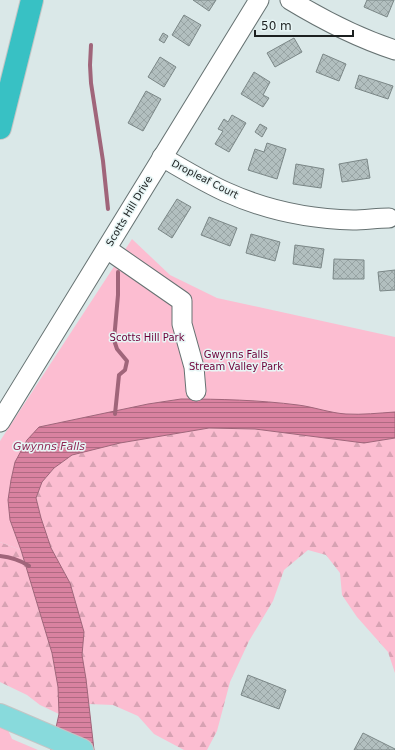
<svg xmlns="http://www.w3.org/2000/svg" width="395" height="750" font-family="'DejaVu Sans',sans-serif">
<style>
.forest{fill:url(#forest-firs)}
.park{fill:#fcbdd1}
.water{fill:url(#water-rules);stroke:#a0657a}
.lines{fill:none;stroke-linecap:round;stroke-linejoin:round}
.stream{stroke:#a0657a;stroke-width:4}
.building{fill:url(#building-cross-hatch);stroke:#7b8787}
.minor-casing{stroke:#667272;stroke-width:21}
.major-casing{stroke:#c4c5c5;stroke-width:24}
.highway-casing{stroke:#c4c5c5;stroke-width:24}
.minor{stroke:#fff;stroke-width:19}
.major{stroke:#88dadc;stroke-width:22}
.highway{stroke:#38c1c4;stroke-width:22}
.labels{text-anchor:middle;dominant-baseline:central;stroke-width:3;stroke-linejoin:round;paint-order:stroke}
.street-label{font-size:10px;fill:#1c2020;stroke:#e7f5f5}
.park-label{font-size:10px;fill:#6d0039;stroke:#e7f5f5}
.water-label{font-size:11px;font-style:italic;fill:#902a56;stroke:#e7f5f5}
</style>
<defs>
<pattern id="forest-firs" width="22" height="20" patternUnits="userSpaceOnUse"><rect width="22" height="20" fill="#fcbdd1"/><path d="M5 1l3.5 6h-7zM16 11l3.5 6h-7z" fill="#d7a2b3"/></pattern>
<pattern id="water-rules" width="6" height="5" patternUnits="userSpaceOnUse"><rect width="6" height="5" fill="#d982a0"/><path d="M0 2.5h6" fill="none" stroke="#af6a82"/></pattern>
<pattern id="building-cross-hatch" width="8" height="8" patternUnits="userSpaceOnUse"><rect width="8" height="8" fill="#b2bfbf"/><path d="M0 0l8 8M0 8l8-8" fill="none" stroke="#98a4a4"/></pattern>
</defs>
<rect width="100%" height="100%" fill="#dae8e8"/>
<g class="forest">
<polygon points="209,428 255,429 364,443 395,438 395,673 388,652 357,617 342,595 340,573 326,555 308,550 284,570 273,601 249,641 230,682 217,731 207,750 184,750 154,734 138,716 113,705 89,704 82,655 84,632 70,583 51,548 41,518 36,498 42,482 54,468 72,455 120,443"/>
<polygon points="0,542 21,550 52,653 58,687 59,714 40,705 27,695 0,682"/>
</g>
<g class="park">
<polygon points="132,239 170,275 217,298 395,337 395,422 196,399 181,399 148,404 39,427 11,480 8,500 10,520 21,550 0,542 0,441"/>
<polygon points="0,712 12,739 38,750 0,750"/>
</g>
<path class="water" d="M181,399C220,399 259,400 298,405C314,407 330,413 346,414C362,415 379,413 395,412V438L364,443L255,429L209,428L120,443L72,455L54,468L42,482L36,498L41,518L51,548L70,583L84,632L82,655L86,679L94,750H51L59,714L58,687L52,653L21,550L10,520L8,500L11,480L15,462L27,440L39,427L148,404Z"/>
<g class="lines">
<g class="stream">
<polyline points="91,45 90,65 91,83 103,161 108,209"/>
<polyline points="115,414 119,375 125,370 127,361 117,349 114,340 118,295 118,272"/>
<path d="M0,556C11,557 20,560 29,566"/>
</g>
</g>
<g class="building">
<polygon points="193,0 216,0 209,11"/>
<polygon points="367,0 394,0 387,17 364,7"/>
<polygon points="184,15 201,25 189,46 172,35"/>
<polygon points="163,33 168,36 164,43 159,40"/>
<polygon points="294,38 302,52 275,67 267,53"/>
<polygon points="323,54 346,64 339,81 316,72"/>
<polygon points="160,57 176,67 164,87 148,77"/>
<polygon points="254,72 270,82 263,95 269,98 263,107 241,94"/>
<polygon points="359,75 393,86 388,99 355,88"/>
<polygon points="146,91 161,99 143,131 128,123"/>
<polygon points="232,115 246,123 229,152 215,144 223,131 218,129 224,119 228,122"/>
<polygon points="260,124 267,128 262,137 255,132"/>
<polygon points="267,143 286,149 277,179 248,170 255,149 264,152"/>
<polygon points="367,159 370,178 342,182 339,164"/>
<polygon points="296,164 324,169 321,188 293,184"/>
<polygon points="177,199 191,207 172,238 158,229"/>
<polygon points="209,217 237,228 230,246 201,235"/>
<polygon points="251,234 280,242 275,261 246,253"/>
<polygon points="295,245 324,249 321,268 293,264"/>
<polygon points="334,259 364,260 364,279 333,279"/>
<polygon points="395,270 395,290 380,291 378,272"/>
<polygon points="248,675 286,690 279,709 241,695"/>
<polygon points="363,733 395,749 395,750 354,750"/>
</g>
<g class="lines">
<defs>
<g id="minor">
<path d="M290,0C323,20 358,38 395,50"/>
<path d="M162,157C183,169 204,182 226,192C266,210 309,219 353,220C365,220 377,218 389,218"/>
<polyline points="107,249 182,301 182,324 194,367 196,391"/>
<polyline points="0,422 259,0"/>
</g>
<polyline id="major" points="0,715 82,750"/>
<polyline id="highway" points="0,128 32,0"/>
</defs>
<use href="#minor" class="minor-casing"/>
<use href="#major" class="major-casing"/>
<use href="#highway" class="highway-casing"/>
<use href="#minor" class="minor"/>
<use href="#major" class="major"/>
<use href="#highway" class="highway"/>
</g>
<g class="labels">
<g class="street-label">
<text transform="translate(205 179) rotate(27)">Dropleaf Court</text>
<text transform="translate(129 211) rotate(-59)">Scotts Hill Drive</text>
</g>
<g class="park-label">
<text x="147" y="337">Scotts Hill Park</text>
<text x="236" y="354">Gwynns Falls<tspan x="236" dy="12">Stream Valley Park</tspan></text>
</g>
<g class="water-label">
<text x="49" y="446">Gwynns Falls</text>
</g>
</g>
<path d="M255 30v6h98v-6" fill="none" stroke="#1c2020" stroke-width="2"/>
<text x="261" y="30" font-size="12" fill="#1c2020" stroke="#e7f5f5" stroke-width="3" paint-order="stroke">50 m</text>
</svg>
